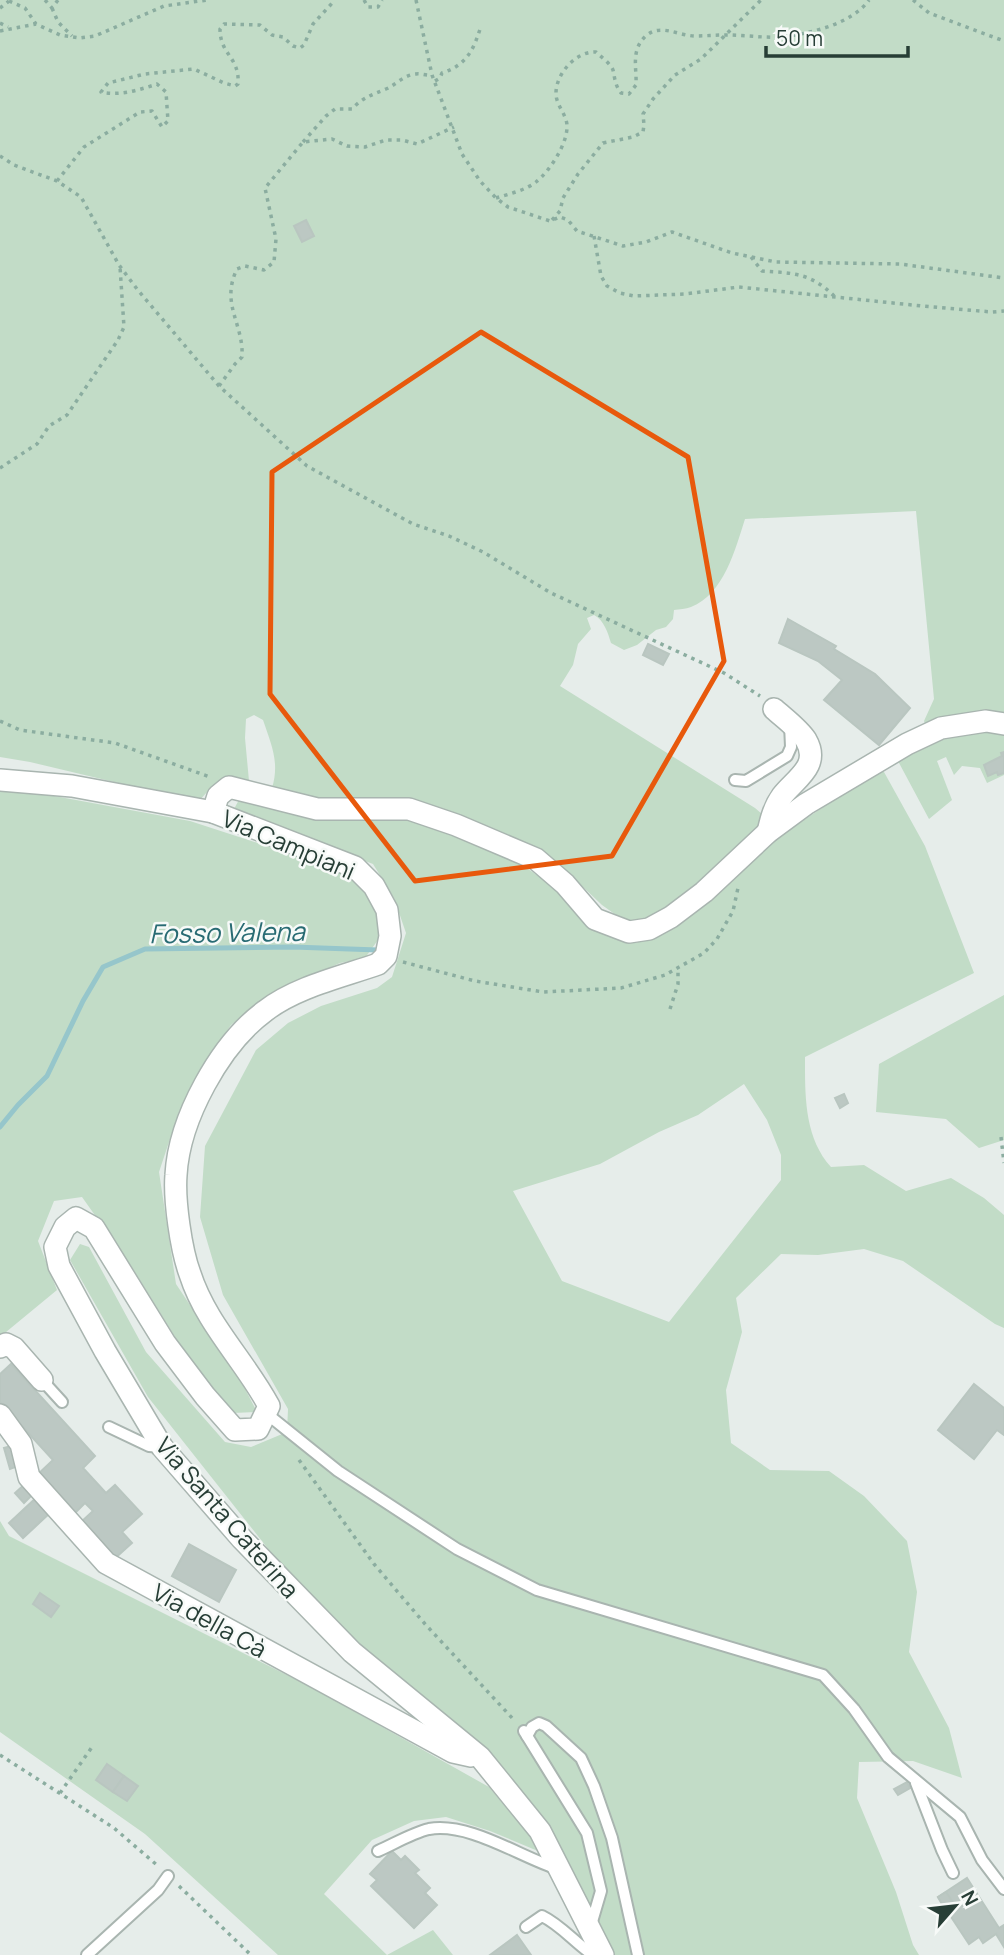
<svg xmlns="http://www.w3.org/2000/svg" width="1004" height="1955" font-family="Manrope,sans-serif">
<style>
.green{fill:#c2dcc7;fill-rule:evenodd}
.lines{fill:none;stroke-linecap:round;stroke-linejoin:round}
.stream{stroke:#96c6cb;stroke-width:5}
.building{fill:#bcc8c3;stroke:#b9c6c0;stroke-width:2}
.service-casing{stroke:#a9b5b0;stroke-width:14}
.minor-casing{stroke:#a9b5b0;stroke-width:24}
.path{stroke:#8bada0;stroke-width:3.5;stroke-dasharray:3.5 5;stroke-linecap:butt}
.service{stroke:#fff;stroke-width:10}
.minor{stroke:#fff;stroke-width:21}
.marked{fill:none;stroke:#e8590c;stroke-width:5;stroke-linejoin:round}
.labels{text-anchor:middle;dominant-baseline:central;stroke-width:5;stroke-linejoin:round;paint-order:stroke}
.street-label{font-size:24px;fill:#273e36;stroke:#f7faf8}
.water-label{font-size:26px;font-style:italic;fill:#286b73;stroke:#f7faf8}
</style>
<rect width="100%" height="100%" fill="#e6edea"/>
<g class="green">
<path d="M0,0H1004V712L954,718L926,727L924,721L934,699L916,511L745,519C735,550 724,594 691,607C686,609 679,609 674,610L673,619L666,627L656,630L637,645L624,650L611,643C608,633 604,620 594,615L587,618L591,629L578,644L573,665L560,686L755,808L770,821L666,915L638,925L616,915L602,905L565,870L503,834L320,803L272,788C280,762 271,744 263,720L254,715L246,719L245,738L249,781L230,778L208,791L198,802L30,762L0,757Z"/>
<polygon points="967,728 1004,731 1004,775 987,783 980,768 962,766 954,775 946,757 937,761 952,800 929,819 898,761 909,753"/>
<path d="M879,769L884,772L925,846L974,973L805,1057C805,1095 804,1137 831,1167L864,1165L906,1191L951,1178L984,1198L1004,1215V1328L995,1324L903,1261L864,1249L818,1255L781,1254L736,1298L742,1332L726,1390L731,1443L770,1470L829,1471L864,1496L907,1541L917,1592L909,1652L949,1728L962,1778L913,1761L859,1762L857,1798L896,1892L913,1945L919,1955H612L488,1753L348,1634L284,1569L148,1397L70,1260L80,1244L89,1247L146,1352L225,1442L251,1447L287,1432L288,1409L223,1295L200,1217L205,1146L256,1050L288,1023L321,1006L377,988L392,977L406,933L394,898L373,864L233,811L241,796L337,820L415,821L473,839L514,859L555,888L592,930L636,943L661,931L788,831ZM744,1084L767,1120L781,1155V1180L669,1322L562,1281L513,1191L600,1164L659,1132L698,1115Z"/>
<polygon points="0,786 190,821 341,870 371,894 383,933 365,958 340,963 286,987 257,1004 231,1025 202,1066 179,1112 159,1172 176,1284 242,1383 257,1412 233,1413 190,1361 133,1269 82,1197 54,1201 38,1241 57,1290 0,1337"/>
<polygon points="1004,995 1004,1140 979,1148 946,1119 876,1112 879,1064"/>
<polygon points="0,1521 9,1536 311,1687 489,1787 545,1854 490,1831 446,1817 414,1821 372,1840 324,1894 387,1955 433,1930 453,1955 278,1955 145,1834 0,1732"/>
</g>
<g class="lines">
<polyline class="stream" points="0,1127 18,1105 47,1076 83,1001 103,967 145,949 293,947 378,950"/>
</g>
<g class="building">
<polygon points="306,220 314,236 302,242 294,226"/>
<polygon points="788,619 836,646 834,649 875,674 910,708 879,745 824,700 842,680 818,661 779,643"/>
<polygon points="648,644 669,654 663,665 643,655"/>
<polygon points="1004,752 1004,773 998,775 997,772 988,776 984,765 1002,756 1001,753"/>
<polygon points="844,1094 848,1103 840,1108 835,1098"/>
<polygon points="11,1364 95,1456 83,1468 106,1493 115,1485 142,1514 122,1532 132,1543 113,1560 80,1523 93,1511 85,1503 72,1516 36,1476 53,1460 0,1402 0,1374"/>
<polygon points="974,1384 1004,1408 1004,1435 997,1430 974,1459 938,1430"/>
<polygon points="15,1445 21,1465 10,1469 4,1448"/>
<polygon points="25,1484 34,1493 24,1503 15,1493"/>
<polygon points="37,1497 51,1512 23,1538 9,1523"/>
<polygon points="189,1544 236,1570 219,1602 172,1576"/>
<polygon points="40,1593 59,1606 51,1617 33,1604"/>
<polygon points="107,1764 124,1776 113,1792 96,1780"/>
<polygon points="124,1776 138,1786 127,1801 113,1792"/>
<polygon points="907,1782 910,1788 898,1795 894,1789"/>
<polygon points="392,1851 401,1860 405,1856 419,1870 415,1873 430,1888 425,1893 437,1905 414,1928 371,1886 377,1880 370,1874"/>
<polygon points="967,1878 999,1928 1004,1925 1004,1947 996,1934 983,1943 979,1937 969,1944 938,1897"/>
<polygon points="946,1892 952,1901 943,1906 938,1897"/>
<polygon points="517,1935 531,1955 490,1955"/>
</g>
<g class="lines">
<defs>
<g id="service">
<polyline points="735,780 746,781 787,756 791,747 790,724"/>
<polyline points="42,1380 62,1402"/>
<polyline points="267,1414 338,1471 457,1549 537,1590 823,1675 854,1709 888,1757 960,1817 982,1860 1004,1889"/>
<polyline points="109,1427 149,1446 162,1447"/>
<polyline points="524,1731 587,1833 601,1891 591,1925"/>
<polyline points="527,1736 532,1727 539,1723 546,1726 581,1758 594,1786 612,1838 638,1955"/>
<polyline points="916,1783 942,1850 953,1873"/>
<path d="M378,1851C394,1844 412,1833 429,1829C470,1822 520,1857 558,1869"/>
<path d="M526,1927L542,1916C561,1925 575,1943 593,1955"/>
<polyline points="87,1955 158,1890 168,1876"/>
</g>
<g id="minor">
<path d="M0,780L72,786L213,812L355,867L374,886L387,910L390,936L386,956L378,964C341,977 296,987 265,1011C220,1044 179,1119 176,1175C174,1200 181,1250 190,1274C206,1324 245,1361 269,1406L258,1429L235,1430L205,1396L165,1343L94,1228L76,1218L65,1227L55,1247L59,1266L105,1351L162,1447L242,1539L352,1652L480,1757L540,1831L603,1955"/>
<polyline points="213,812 218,796 229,787 317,809 409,809 456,825 536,859 565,884 595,919 629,932 649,929 671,917 704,892 768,832 806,804 907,744 941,728 986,721 1004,724"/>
<path d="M768,832C771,819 774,807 782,796C795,779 821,766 806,740C799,729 784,718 774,709"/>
<polyline points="0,1347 6,1344 14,1348 42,1380"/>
<polyline points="0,1415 21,1444 29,1477 106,1563 453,1752 471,1756"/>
</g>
</defs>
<use href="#service" class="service-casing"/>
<use href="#minor" class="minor-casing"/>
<g class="path">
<polyline points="45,0 52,8 58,0"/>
<polyline points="364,0 368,7 378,7 382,0"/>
<polyline points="416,0 432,75 462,154 480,181 496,198 508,207 550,221 560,217 568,220 577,231 623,246 646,242 672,232 732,253 776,262 900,264 1004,278"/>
<polyline points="913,0 929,13 1004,41"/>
<polyline points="9,1 25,8 36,24 60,35 80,38 95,36 164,6 207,0"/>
<polyline points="0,8 9,1"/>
<polyline points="52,8 58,22 72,36"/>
<polyline points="0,23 8,27"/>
<polyline points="0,31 36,24"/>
<path d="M435,81L440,78L442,73C467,65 474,49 481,26"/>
<path d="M303,142L326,116L335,109H352C363,97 372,95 386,89C396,85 403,75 416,74C420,73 427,76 432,75"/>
<polyline points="0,156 14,165 57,181 81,197 119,265 137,289 219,386 307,466 413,524 449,536 483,552 551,593 724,673 760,696"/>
<path d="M57,181L84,147L140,112L152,111L162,127L168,121L166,92L157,84C139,90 120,96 101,92L108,83L145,74L194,69L224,83L235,86L238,84C240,57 220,55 220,29L224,24L260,25L272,35L283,37L293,46L300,48L304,45L313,24L335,0"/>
<path d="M496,198C509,194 526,190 536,182C550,171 568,143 567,125C566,114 557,106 556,95C555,74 576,51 596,52C601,57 610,63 613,70C615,79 615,85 621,93L629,94L636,85C637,68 630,49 647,35C661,24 677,35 694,36C705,36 715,35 726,35C744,35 763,38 781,37C809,34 852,24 869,0"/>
<polyline points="552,220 560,211 563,198 578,174 603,143 633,137 643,132 644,125 643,114 653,99 675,75 701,59 761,0"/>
<polyline points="594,236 601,276 607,286 620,293 634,296 685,294 739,287 922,306 992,312 1004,311"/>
<path d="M751,257L762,271C793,273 811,273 834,296"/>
<path d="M219,386L235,364L242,357C244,324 220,304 237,269L245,266L264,270L274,262L276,239L265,188L303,142L332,139L347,146L365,147L386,140H402L417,144L454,127"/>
<polyline points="0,468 37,444 49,426 67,415 118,340 124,327 120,267"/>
<polyline points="0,721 20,730 115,743 210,777"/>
<polyline points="403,962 475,981 543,992 621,988 665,975 704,953 717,939 733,911 738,888"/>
<polyline points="670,1009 678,984 678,968"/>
<polyline points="1001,1137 1004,1163"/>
<polyline points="299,1460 374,1564 425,1624 514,1720"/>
<polyline points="0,1755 114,1828 158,1866"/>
<polyline points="60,1793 92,1747"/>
<polyline points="179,1886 251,1955"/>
</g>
<use href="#service" class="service"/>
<use href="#minor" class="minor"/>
</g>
<path class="marked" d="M481,332L688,457L724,661L612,856L415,881L270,694L272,472Z"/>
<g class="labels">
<g class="street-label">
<text transform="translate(289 844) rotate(23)">Via Campiani</text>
<text transform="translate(228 1517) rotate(49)">Via Santa Caterina</text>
<text transform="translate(210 1620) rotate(29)">Via della Cà</text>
</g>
<g class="water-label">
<text transform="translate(227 932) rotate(-1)">Fosso Valena</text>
</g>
</g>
<g transform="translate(955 1906) rotate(62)" stroke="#f7faf8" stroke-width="5" paint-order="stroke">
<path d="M0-5L12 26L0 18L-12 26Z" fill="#273e36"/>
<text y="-10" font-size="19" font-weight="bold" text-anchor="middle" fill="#273e36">N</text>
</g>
<path d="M766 46v10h142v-10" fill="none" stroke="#273e36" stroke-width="3.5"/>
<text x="776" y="46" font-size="21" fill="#273e36" stroke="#f7faf8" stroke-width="5" paint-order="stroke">50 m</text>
</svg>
